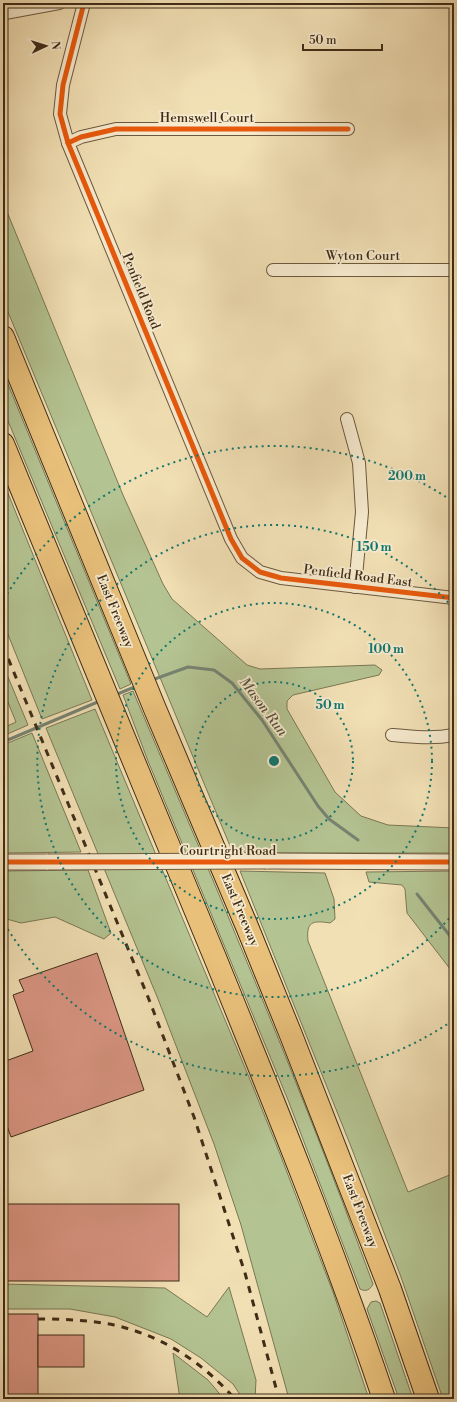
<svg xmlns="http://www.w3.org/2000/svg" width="457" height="1402" font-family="'Libre Bodoni',serif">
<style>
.green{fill:#b4c392;stroke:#7a7854}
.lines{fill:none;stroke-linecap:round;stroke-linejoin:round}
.stream{stroke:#768371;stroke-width:3}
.building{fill:#da9583;stroke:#3f2c17}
.minor-casing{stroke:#6c593e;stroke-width:14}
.tertiary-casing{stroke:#6c593e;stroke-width:17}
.motorway-casing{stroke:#3f2c17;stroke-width:24}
.minor{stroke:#f7ebcf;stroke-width:12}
.tertiary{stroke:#f7ebcf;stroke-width:15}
.motorway{stroke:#e9c07a;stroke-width:22}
.rail{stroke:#3f2c17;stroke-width:3;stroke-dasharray:7 7;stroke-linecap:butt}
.tertiary-bridge-casing{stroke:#6c593e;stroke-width:17;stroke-linecap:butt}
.tertiary-bridge{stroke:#f7ebcf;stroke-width:15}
.cycleway-casing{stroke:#f7ebcf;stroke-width:8}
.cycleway{stroke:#e8590c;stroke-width:5}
.ring{fill:none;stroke:#0f766e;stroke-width:2;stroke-dasharray:2 4}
.labels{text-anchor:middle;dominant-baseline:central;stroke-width:3.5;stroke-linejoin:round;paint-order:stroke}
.street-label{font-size:13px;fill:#3f2c17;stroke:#f7ebcf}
.water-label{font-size:14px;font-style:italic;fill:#56503c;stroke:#f7ebcf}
.centre{fill:#0f766e;stroke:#f7ebcf;stroke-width:2}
.ring-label{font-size:12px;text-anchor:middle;font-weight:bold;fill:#0f766e;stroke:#f7ebcf;stroke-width:3.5;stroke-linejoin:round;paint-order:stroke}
</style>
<rect width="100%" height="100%" fill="#f2e0b5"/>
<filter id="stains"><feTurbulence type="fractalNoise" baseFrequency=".005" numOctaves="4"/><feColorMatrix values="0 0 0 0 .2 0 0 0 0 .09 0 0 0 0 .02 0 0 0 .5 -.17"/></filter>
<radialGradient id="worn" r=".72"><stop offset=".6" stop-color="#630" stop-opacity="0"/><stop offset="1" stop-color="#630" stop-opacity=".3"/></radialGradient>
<g class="green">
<polygon points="3,202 123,495 163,584 172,599 247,665 260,669 375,665 382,670 379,675 293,695 287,701 287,709 335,792 361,816 388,825 454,828 454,853 233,853 3,300"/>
<polygon points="3,372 131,684 120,689 3,409"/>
<polygon points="3,481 92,700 42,719 3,622"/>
<polygon points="3,665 28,725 3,736 3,728 16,722 3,690"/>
<path d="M133,691C216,887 300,1083 373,1284C370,1290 366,1292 360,1289L288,1100L148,761L123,695Z"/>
<polygon points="95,709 251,1082 280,1154 333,1292 369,1399 289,1399 241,1225 214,1144 158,999 46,728"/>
<polygon points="32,733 81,852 3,853 3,745"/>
<polygon points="88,870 111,933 104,939 55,917 21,923 3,918 3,871"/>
<path d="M240,871L325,873L334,899L335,919L330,923C312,920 306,922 308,941L408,1192L452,1174L454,1180V1399H443L401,1277L350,1144Z"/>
<polygon points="454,871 454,974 407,913 405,889 402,885 369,882 366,872"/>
<polygon points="3,1284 165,1288 207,1317 229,1287 256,1380 255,1399 243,1399 233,1384 201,1358 171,1339 115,1317 70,1309 3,1309"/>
<polygon points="376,1301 380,1303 413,1399 399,1399 367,1309 371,1302"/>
<polygon points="173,1353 208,1380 224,1399 180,1399"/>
</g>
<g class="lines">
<g class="stream">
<polyline points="152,680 188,667 214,670 232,683 262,720 318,806 329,819 358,840"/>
<polyline points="115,695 137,686"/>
<polyline points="3,742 100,701"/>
<polyline points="417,894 454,941"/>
</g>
</g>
<g class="building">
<polygon points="97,953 144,1090 11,1137 3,1115 3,1062 33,1051 13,995 24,991 19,980"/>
<rect x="3" y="1204" width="176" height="77"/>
<rect x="3" y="1314" width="35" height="85"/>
<rect x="38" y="1335" width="46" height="32"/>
</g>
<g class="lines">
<defs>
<g id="minor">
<polyline points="84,3 63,85 60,114 68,143 231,539 242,558 260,572 281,578 454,598"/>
<polyline points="5,13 59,3"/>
<polyline points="68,143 81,137 116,129 348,129"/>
<polyline points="273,270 454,270"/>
<polyline points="347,419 359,463 362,512 355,587"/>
<path d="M392,735C413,737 433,739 454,735"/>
</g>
<g id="tertiary">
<polyline points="266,861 454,862"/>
<polyline points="3,862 48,862"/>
</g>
<g id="motorway">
<polyline points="3,337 155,709 248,929 291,1035 390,1289 428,1399"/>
<path d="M3,444C73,616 145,788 216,960C275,1105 334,1250 384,1399"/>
</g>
</defs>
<use href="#minor" class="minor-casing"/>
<use href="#tertiary" class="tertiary-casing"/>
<use href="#motorway" class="motorway-casing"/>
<use href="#minor" class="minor"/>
<use href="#tertiary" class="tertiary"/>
<use href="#motorway" class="motorway"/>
<g class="rail">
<polyline points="3,646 150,1002 194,1117 245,1273 279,1399"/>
<path d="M38,1319C64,1319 89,1320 114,1325C163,1336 202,1362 235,1399"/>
</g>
<defs>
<polyline id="tertiary-bridge" points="48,862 266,861"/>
</defs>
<use href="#tertiary-bridge" class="tertiary-bridge-casing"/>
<use href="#tertiary-bridge" class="tertiary-bridge"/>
<defs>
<g id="cycleway">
<polyline points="84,3 63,85 60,114 68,143 231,539 242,558 260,572 281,578 454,598"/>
<polyline points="68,143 81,137 116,129 348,129"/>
<polyline points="3,862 454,862"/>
</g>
</defs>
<use href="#cycleway" class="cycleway-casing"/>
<use href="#cycleway" class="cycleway"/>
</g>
<g class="ring">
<circle cx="274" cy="761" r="79"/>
<circle cx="274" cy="761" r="158"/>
<path d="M453 914A236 236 0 1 1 453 608"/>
<path d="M452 1021A315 315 0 0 1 4 923M4 599A315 315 0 0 1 452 501"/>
</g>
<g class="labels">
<g class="street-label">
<text x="207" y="118">Hemswell Court</text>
<text x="363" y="256">Wyton Court</text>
<text transform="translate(141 291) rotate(68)">Penfield Road</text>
<text transform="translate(358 576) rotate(7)">Penfield Road East</text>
<text transform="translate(115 611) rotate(68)">East Freeway</text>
<text x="228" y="851">Courtright Road</text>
<text transform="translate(240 910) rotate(67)">East Freeway</text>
<text transform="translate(360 1211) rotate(69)">East Freeway</text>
</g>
<g class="water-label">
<text transform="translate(263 707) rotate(53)">Mason Run</text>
</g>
</g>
<circle cx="274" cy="761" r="6" class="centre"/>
<g class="ring-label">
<text x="407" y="480">200 m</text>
<text x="374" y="551">150 m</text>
<text x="386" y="653">100 m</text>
<text x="330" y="709">50 m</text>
</g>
<rect width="457" height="1402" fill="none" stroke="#f2e0b5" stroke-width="16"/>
<rect x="4" y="4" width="449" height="1394" fill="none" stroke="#3f2c17" stroke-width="2"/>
<rect x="8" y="8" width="441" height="1386" fill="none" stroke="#3f2c17"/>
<g transform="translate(46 46) rotate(86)" stroke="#f7ebcf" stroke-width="3" paint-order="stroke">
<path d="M0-3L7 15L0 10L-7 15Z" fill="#3f2c17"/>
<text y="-6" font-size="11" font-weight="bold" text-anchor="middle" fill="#3f2c17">N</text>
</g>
<path d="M303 44v6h79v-6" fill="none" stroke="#3f2c17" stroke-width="2"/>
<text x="309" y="44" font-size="12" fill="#3f2c17" stroke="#f7ebcf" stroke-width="3" paint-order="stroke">50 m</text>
<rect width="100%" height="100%" filter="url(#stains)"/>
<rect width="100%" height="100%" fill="url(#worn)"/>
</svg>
